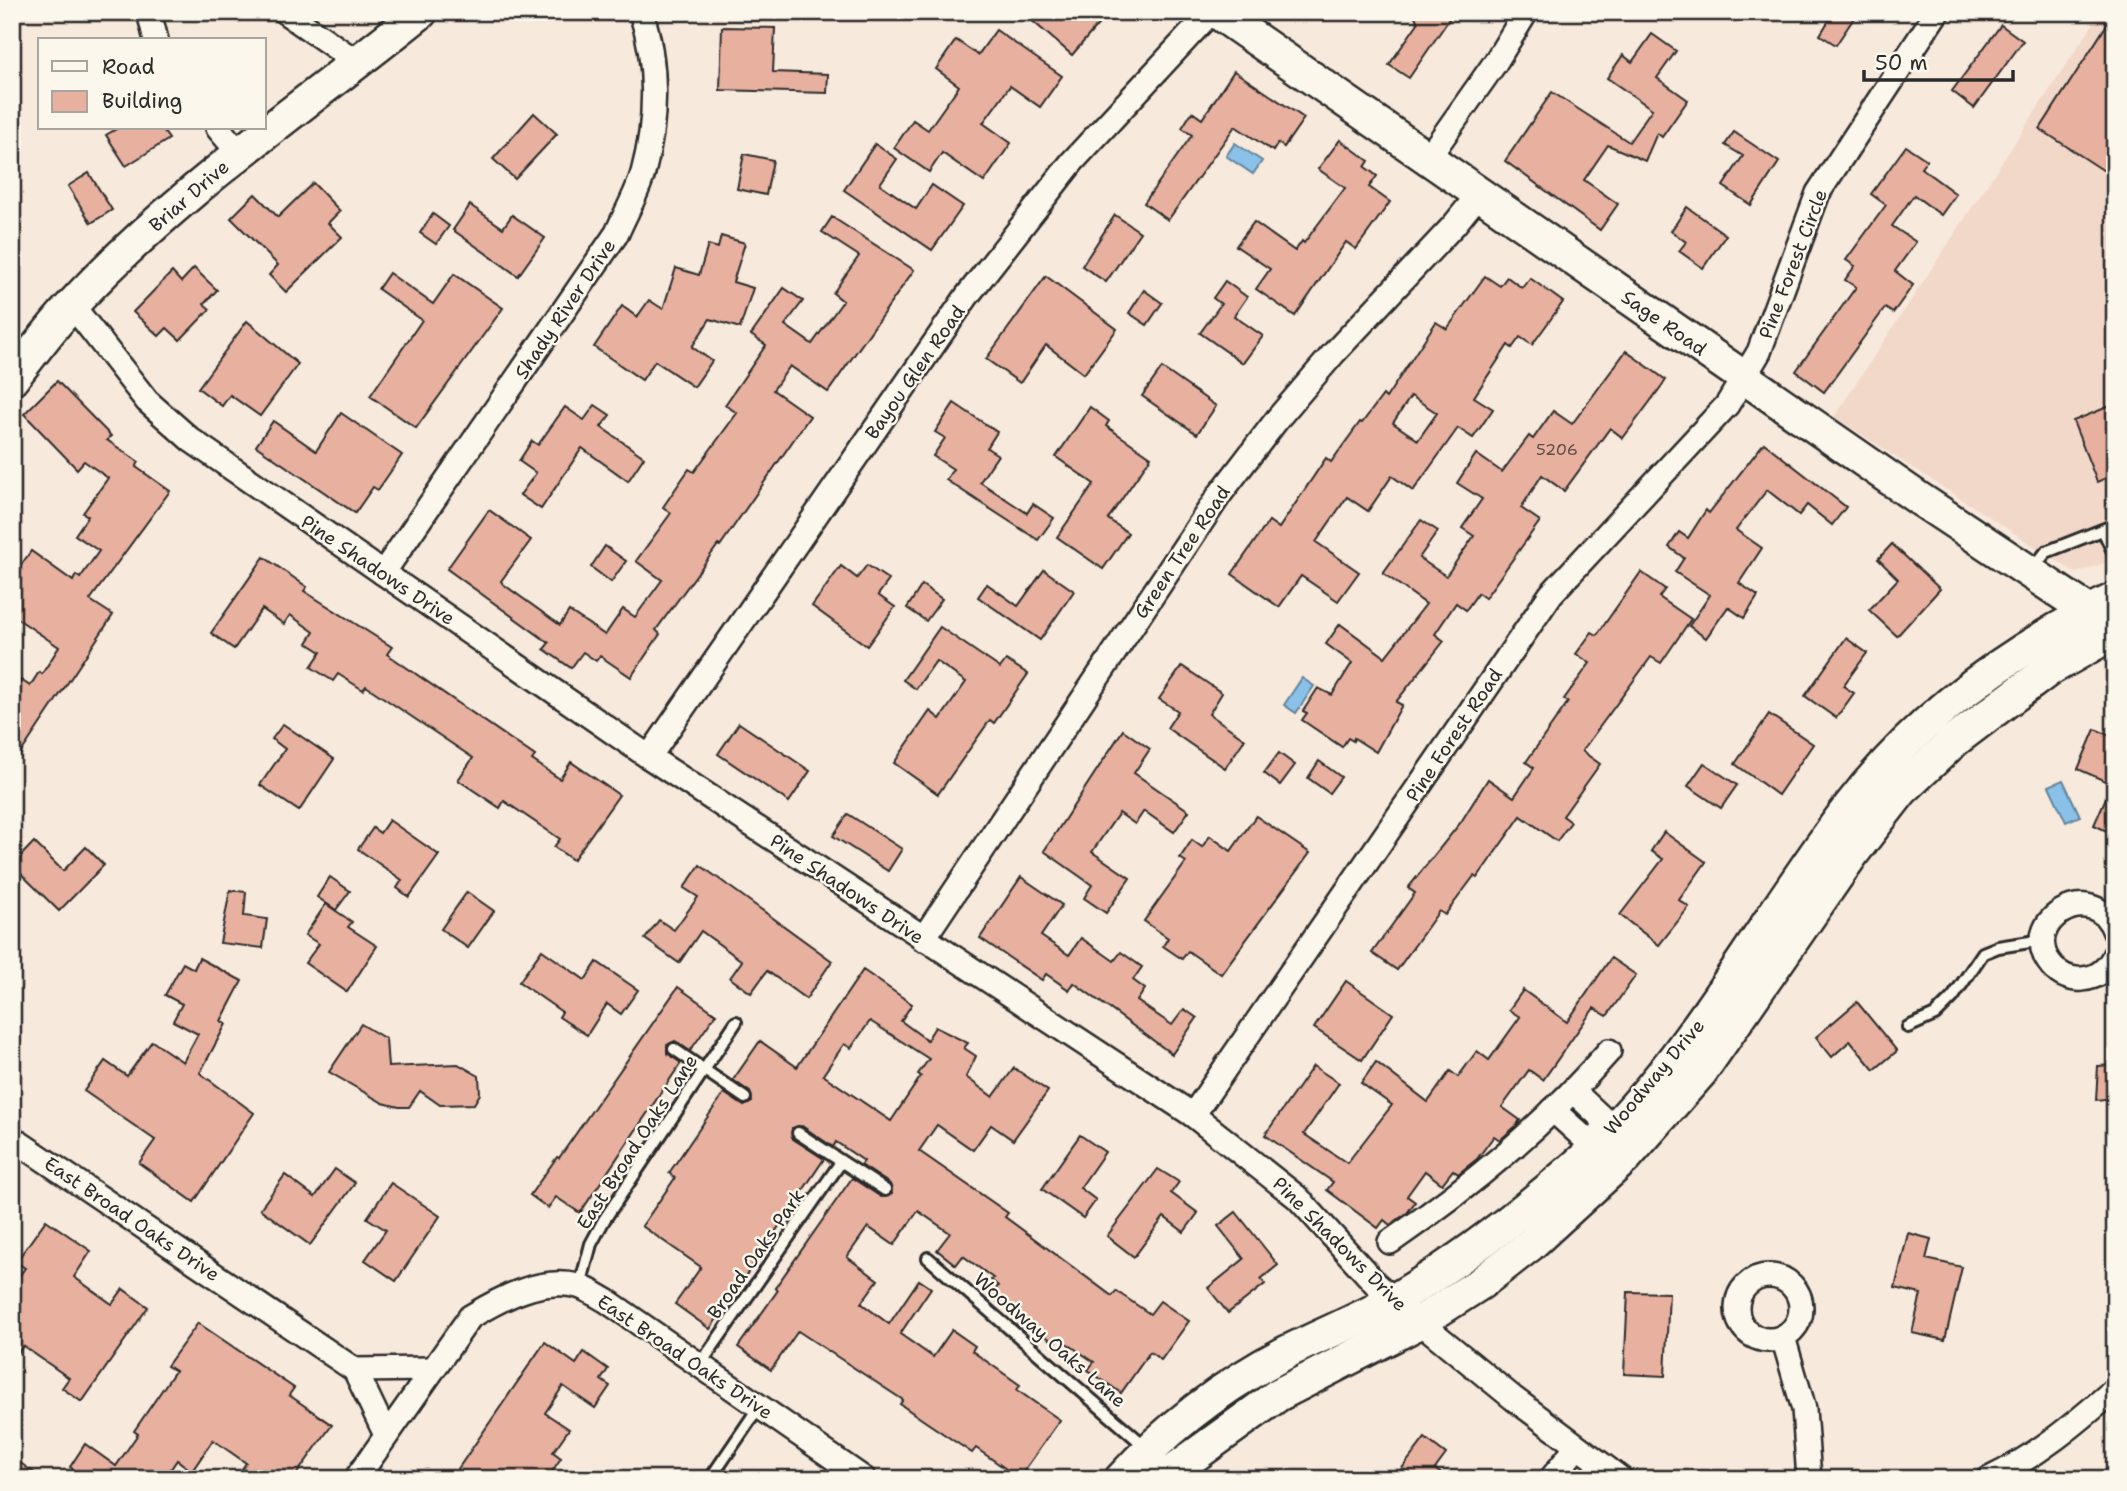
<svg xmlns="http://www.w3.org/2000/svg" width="2127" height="1491" font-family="'Shantell Sans',sans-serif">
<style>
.built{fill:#f2d8c9}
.water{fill:#8ac1e8;stroke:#64859c;stroke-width:2}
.building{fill:#e8b09e;stroke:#2b2b2b;stroke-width:2;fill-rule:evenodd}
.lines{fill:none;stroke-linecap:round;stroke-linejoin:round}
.lane-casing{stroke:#2b2b2b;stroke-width:16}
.street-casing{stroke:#2b2b2b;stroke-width:28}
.secondary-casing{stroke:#2b2b2b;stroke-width:37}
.lane{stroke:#fbf7ec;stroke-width:10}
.street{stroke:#fbf7ec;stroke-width:23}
.secondary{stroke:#fbf7ec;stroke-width:32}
.labels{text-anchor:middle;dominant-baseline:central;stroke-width:5;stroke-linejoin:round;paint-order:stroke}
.number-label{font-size:16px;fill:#5a4c48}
.street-label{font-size:19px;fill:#2b2b2b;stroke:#fbf7ec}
</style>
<rect width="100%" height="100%" fill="#f7e9dc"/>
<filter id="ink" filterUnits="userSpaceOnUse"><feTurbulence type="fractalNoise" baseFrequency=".0143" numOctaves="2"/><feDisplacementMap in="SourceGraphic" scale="14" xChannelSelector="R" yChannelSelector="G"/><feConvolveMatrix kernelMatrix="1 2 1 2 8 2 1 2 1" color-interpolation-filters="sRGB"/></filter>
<g filter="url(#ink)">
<polygon class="built" points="2101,12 2115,12 2115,559 2076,573 1834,417"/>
<g class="water">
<polygon points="1235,143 1262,161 1253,174 1226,156"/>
<polygon points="1302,678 1314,686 1296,713 1284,705"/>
<polygon points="2063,780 2080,816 2066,822 2049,786"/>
</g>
<g class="building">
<polygon points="1022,12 1109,12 1072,55"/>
<polygon points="1413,12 1454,12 1409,78 1389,65 1418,23"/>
<polygon points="1834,12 1858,12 1836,45 1820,35"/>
<polygon points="2115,12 2115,178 2040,129"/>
<polygon points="2001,25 2023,41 1974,108 1952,91"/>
<polygon points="722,27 775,28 773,72 828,74 827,93 720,90"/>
<polygon points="996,30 1062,76 1040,107 1010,86 983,123 1011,143 984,182 942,153 929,172 894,148 913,120 928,130 959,86 936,69 956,40 978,55"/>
<polygon points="1652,34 1676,51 1657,78 1688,100 1662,137 1657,133 1645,161 1608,145 1584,180 1618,204 1600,230 1505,161 1552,92 1629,142 1652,109 1607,78 1623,55 1632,62"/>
<polygon points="1234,71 1304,118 1284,147 1278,143 1273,151 1235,126 1168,220 1144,203 1192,135 1182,128 1192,112 1202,119"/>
<polygon points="534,113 557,134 515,179 493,159"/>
<polygon points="118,128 161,128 169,139 126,166 106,135"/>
<polygon points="1734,132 1779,162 1751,205 1723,186 1743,156 1725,145"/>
<polygon points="1340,140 1369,161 1365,167 1377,176 1369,187 1390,202 1356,249 1346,242 1295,316 1256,289 1270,269 1236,246 1254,222 1295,251 1302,241 1304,243 1345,188 1318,169"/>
<polygon points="875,144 897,159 880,184 916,209 932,185 963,206 932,250 844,190"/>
<polygon points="1906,146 1927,160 1921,168 1956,194 1941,215 1914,195 1892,226 1916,242 1895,271 1913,285 1893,313 1885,308 1824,392 1796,371 1856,287 1845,280 1855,266 1846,260 1886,205 1871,194"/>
<polygon points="744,154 773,160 766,195 737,189"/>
<polygon points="89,173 112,210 91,223 68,186"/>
<polygon points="313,183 340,211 328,223 342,237 286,292 269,275 278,265 231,218 255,194 278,217"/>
<polygon points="470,205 503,228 512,215 545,238 518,276 453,230"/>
<polygon points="1687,207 1726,235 1703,268 1679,251 1686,242 1671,231"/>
<polygon points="433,214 449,226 436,244 420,233"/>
<polygon points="1115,215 1140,232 1106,282 1082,266"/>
<polygon points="832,217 914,270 828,392 790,366 773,390 810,416 720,546 718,545 656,630 660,634 631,677 600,656 596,661 583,652 571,668 544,649 549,643 447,569 489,510 531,540 501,581 503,584 560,625 569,611 605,635 623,609 635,617 662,580 636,561 671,513 663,507 689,469 694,472 737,413 725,405 766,345 751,335 784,288 803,301 785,325 812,344 843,301 833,293 859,256 822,232"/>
<polygon points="721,236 745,243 733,282 753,288 740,328 710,319 692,347 712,361 694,387 655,361 642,380 594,347 622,306 637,317 649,300 663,309 676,268 699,275 708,245 718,248"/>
<polygon points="194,268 217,290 204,304 210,309 180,340 167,328 159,336 133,312 172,272 181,282"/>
<polygon points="389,273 433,304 454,274 503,308 416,428 370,396 422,320 378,289"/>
<polygon points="1046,276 1117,329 1084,374 1046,345 1020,383 986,359"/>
<path d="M1485,276L1500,286L1507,277L1522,288L1530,278L1563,302L1532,345L1520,337L1512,348L1508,345L1474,397L1493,409L1473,438L1458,428L1413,491L1392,476L1368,511L1347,497L1316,542L1359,572L1338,601L1301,576L1279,607L1232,574L1269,521L1279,528L1326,458L1331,462L1360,422L1362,423L1383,395L1386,398L1436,322L1447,329ZM1411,396L1437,413L1418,440L1393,423Z"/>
<polygon points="1225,281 1247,297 1234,316 1263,336 1243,363 1200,333 1221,304 1213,298"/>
<polygon points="1144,290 1162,303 1147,325 1129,313"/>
<polygon points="247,321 298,364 260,416 230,395 222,406 198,388"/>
<polygon points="1626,351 1666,380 1623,438 1610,428 1564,491 1542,475 1521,508 1540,521 1485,598 1478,593 1466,610 1456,603 1435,634 1444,641 1396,702 1402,705 1376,752 1354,738 1353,741 1348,738 1342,747 1302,720 1307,713 1303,711 1318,688 1332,695 1352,663 1326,644 1340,624 1385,657 1426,604 1383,573 1421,520 1438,531 1419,558 1446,576 1474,536 1462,528 1482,499 1457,483 1476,454 1502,472 1529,436 1533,439 1553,411 1572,424"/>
<polygon points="1162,368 1216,406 1197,434 1142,396"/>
<polygon points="57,381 111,436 107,440 139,462 136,467 170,491 90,600 113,615 12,766 12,692 21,680 30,686 39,672 42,674 59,647 12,615 12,578 31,551 73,581 76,575 80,578 99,551 75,535 88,516 83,513 108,478 84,461 77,469 24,414"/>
<polygon points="954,403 997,432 987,448 998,455 980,482 1027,513 1033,504 1054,518 1038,540 946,480 953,469 933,456 945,438 935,432"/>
<polygon points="2115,404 2115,474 2097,482 2073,421"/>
<polygon points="595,405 610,415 601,427 644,457 628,481 582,448 541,509 520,495 536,473 519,461 532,441 538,445 565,407 584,420"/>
<polygon points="1090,407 1109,421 1106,426 1151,457 1108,519 1128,533 1103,569 1057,537 1094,484 1056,457"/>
<polygon points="341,413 402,455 378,490 373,487 355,513 256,446 273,421 316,451"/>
<polygon points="1764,443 1846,507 1832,525 1807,505 1799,515 1767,490 1736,530 1762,548 1739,583 1758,596 1744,618 1728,607 1706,638 1689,626 1710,595 1675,572 1684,558 1669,547 1679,532 1688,538 1706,510 1709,513"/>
<polygon points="1892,544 1940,589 1897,636 1869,610 1898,579 1878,559"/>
<polygon points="605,546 626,561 611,582 591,567"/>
<polygon points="264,557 307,587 304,591 392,647 387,654 535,756 532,760 560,779 571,762 619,795 573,860 554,847 560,839 504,801 500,808 458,780 473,758 366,686 363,690 338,674 333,681 311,667 321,652 307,643 314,632 290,615 284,624 262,609 234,649 211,633"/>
<polygon points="867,565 889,580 878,595 895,607 867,646 812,606 841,566 857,578"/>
<polygon points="1044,570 1074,591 1040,640 978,597 987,584 1018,606"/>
<polygon points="1641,572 1665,589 1659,597 1691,619 1661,663 1651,657 1582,751 1600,764 1563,816 1571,822 1557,841 1521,816 1477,878 1474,876 1445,915 1439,911 1397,970 1372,953 1415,893 1408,888 1461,822 1488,779 1514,797 1534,768 1526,762 1568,702 1564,699 1590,663 1576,654 1592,632 1597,635"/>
<polygon points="922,585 942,599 926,621 907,608"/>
<polygon points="940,627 1000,668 1006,660 1028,674 994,723 990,720 938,794 894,763 930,711 940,719 966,682 936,661 916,689 903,680"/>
<polygon points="1846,638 1867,653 1843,686 1854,693 1836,718 1805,696"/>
<polygon points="1182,666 1222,693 1209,714 1245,739 1225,768 1167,728 1178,711 1159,699"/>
<polygon points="1769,714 1813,744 1778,795 1735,764"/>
<polygon points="739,723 810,771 789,802 718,754"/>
<polygon points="283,724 334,759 299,811 260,785 285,749 272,739"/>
<polygon points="2095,729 2115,738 2115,835 2094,825 2112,784 2078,769"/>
<polygon points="1123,730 1150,749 1134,773 1189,811 1174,832 1144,811 1135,824 1119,813 1092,852 1130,878 1106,913 1084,898 1092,885 1044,851"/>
<polygon points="1279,753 1295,765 1280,785 1264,773"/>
<polygon points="1319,761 1341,777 1329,793 1308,778"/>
<polygon points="1704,763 1737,785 1721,808 1688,786"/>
<polygon points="848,814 902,849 888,871 833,836"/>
<polygon points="1256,816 1310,853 1221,974 1188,951 1182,959 1163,946 1168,938 1144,921 1186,862 1180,858 1192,840 1202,847 1210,836 1231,851"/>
<polygon points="389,820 439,855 409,897 397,888 402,880 358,849 373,828 380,833"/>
<polygon points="1664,832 1706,862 1679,900 1689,907 1659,945 1620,915 1663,859 1651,851"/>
<polygon points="34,842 63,871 86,847 104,865 59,911 12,865"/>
<polygon points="700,865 832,961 806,999 767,971 751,993 730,978 742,961 701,931 679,963 645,939 659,920 674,930 698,897 684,888"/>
<polygon points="330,877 350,891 336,910 317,897"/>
<polygon points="1021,877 1062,905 1041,936 1069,955 1081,938 1114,961 1121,952 1142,967 1133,980 1145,989 1137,1001 1172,1025 1184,1009 1197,1018 1172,1054 1074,983 1069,990 1046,974 1042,980 980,938"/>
<polygon points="230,890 246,892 244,916 267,919 263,948 220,943"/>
<polygon points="467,892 494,911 468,948 441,929"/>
<polygon points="326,904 352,922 348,927 377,946 347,992 305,963 319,944 305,935"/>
<polygon points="542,950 585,980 597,962 638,990 621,1014 607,1004 587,1035 559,1017 562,1012 519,982"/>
<polygon points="199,958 242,981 221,1021 226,1024 200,1073 254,1113 194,1202 139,1163 155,1140 84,1091 105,1061 127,1076 152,1041 183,1062 198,1034 173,1021 182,1004 165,995 183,963 194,969"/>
<polygon points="1611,958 1636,975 1607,1016 1594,1008 1543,1080 1529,1070 1502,1107 1520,1120 1516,1126 1500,1140 1494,1136 1477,1159 1458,1174 1453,1170 1442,1184 1425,1171 1407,1196 1415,1202 1407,1213 1390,1225 1384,1220 1378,1228 1327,1190 1333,1182 1265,1135 1313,1066 1339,1083 1304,1134 1347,1163 1392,1105 1361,1083 1376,1062 1428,1102 1450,1071 1458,1077 1477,1051 1489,1060 1520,1017 1509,1010 1523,990 1567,1022"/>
<path d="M863,970L912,1004L901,1021L927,1040L935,1027L968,1043L964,1048L976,1056L966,1077L993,1097L1014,1068L1048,1091L1013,1140L991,1125L973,1150L937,1125L919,1151L1008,1213L1005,1217L1112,1296L1116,1291L1150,1314L1160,1301L1189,1321L1161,1360L1150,1352L1121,1393L1088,1370L1094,1362L1059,1338L1055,1343L991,1296L998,1286L991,1280L993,1278L963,1256L956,1265L937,1250L950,1233L918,1211L894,1245L868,1227L847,1257L878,1280L861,1303L889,1324L919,1280L931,1288L900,1334L933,1357L952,1330L975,1346L972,1351L1020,1385L1017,1390L1060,1420L1019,1478L976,1448L972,1453L923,1420L900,1404L903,1400L798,1331L771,1370L738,1347L778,1290L775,1288L852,1178L881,1197L892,1194L890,1184L861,1165L864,1161L836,1142L833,1147L802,1126L792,1128L793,1139L824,1159L710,1329L675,1304L701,1267L642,1226L675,1178L669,1173L724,1093L744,1106L752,1102L750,1092L733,1080L760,1041L797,1067ZM870,1021L929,1059L918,1074L921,1076L891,1121L823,1075L844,1044L851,1048Z"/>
<polygon points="1346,981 1393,1014 1362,1060 1314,1028"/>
<polygon points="678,987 716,1014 690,1051 675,1041 667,1045 667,1053 681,1063 580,1213 556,1197 548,1208 530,1195 557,1157 559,1158"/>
<polygon points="1857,1002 1897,1051 1874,1070 1850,1041 1832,1057 1816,1037"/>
<polygon points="361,1024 386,1039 388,1067 458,1064 479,1076 480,1094 474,1104 440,1105 420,1091 409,1107 399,1107 383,1103 329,1072"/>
<polygon points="2115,1065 2115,1098 2096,1100 2098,1066"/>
<polygon points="1080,1135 1105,1152 1080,1188 1096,1200 1083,1218 1042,1189"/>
<polygon points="335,1169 355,1183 310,1245 260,1209 285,1175 315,1197"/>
<polygon points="1158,1169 1179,1182 1171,1193 1198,1213 1184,1232 1164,1217 1134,1257 1107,1236"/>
<polygon points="391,1183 440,1216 396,1281 365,1260 386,1230 367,1218"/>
<polygon points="1236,1212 1278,1265 1261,1279 1265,1284 1228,1313 1208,1288 1244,1259 1218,1226"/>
<polygon points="46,1220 91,1251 74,1277 112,1304 123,1289 148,1307 82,1402 62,1388 69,1378 23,1346 12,1361 12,1286 25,1268 16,1262"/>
<polygon points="1908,1233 1931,1239 1926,1259 1962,1267 1945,1340 1912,1333 1921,1294 1895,1288"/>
<polygon points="1628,1292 1669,1293 1665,1376 1624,1374"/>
<polygon points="198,1323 294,1388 289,1395 332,1425 293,1479 235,1479 246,1463 213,1440 192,1471 177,1460 164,1479 87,1479 70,1467 85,1444 116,1466 138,1434 134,1431 175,1371 167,1366"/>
<polygon points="545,1342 576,1364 584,1352 608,1369 601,1380 610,1386 595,1408 563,1386 545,1413 569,1429 553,1452 561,1458 547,1479 451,1479"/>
<polygon points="1425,1438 1446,1454 1435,1469 1448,1479 1394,1479"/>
<polygon points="12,1457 43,1479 12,1479"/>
</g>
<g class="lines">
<defs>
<g id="lane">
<polyline points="2103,530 2115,556"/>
<polyline points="2032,570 2046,552 2115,525"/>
<polyline points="1908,1027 1935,1015 1953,997 1983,953 1998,947 2043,940"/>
<polyline points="674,1049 745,1098"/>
<polyline points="798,1133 885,1190"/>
<polyline points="928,1258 1146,1447"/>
<polyline points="580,1286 591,1244 604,1220 736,1022"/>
<polyline points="699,1366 841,1162"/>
<polyline points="710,1479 759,1407"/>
</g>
<g id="street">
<polyline points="149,12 156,40"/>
<polyline points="285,12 358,63"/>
<polyline points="218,128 239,153"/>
<polyline points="1428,158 1495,63 1526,12"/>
<polyline points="72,305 147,401 191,440 649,757 1193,1115 1298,1198 1376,1284 1420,1322 1513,1398 1621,1479"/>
<path d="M383,573L617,233C625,214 637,194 643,173C657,121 658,63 641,12"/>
<polyline points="649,757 967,296 1072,162 1211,12"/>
<path d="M2115,932C2094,874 2014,924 2053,967C2060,975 2071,980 2082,979C2098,978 2109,968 2115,954"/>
<polyline points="923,939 1220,494 1279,417 1333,354 1454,225 1479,194"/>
<polyline points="1553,1110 1584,1138 1604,1137 1603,1119 1573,1091"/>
<polyline points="1193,1115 1551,594 1727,405 1759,352 1818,193 1937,12"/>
<polyline points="12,1138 355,1370 386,1435"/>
<path d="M1390,1242C1471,1186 1544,1126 1609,1051"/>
<circle cx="1769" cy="1308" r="32"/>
<polyline points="1783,1337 1804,1409 1809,1479"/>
<polyline points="355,1370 431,1369"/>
<path d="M356,1479L470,1317C501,1298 541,1277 578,1286C588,1289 598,1296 607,1301L864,1479"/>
<polyline points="1551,1479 1577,1447"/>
<path d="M1989,1479C2037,1456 2075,1424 2115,1389"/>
</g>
<g id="secondary">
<polyline points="1217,12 1918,498 2102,620"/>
<path d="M12,379C32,354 51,327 73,304C176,193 303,107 421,12"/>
<path d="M1121,1479C1168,1427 1224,1385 1287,1352C1323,1334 1361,1319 1396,1299C1458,1262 1517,1217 1571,1170C1687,1070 1758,926 1850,806C1920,715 2013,648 2115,599"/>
<polyline points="1162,1479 1278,1395 1420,1322 1481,1283 1530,1245 1626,1157 1701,1072 1853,853 1902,790 1954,741 2003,704 2050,669 2115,632"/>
</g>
</defs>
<use href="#lane" class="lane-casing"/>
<use href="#street" class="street-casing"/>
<use href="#secondary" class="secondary-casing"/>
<use href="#lane" class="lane"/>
<use href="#street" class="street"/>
<use href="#secondary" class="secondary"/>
</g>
</g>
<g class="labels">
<g class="number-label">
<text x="1557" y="449">5206</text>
</g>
<g class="street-label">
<text transform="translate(189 196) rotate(-41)">Briar Drive</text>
<text transform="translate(1793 264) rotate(-69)">Pine Forest Circle</text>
<text transform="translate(565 309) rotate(-56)">Shady River Drive</text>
<text transform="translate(1664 323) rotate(35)">Sage Road</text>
<text transform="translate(915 372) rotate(-55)">Bayou Glen Road</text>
<text transform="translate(1182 552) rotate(-56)">Green Tree Road</text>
<text transform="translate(378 570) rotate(34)">Pine Shadows Drive</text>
<text transform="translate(1454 735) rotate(-56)">Pine Forest Road</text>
<text transform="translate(847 889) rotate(34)">Pine Shadows Drive</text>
<text transform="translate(1654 1077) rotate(-50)">Woodway Drive</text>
<text transform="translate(637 1142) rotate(-57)">East Broad Oaks Lane</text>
<text transform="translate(132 1219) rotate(34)">East Broad Oaks Drive</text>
<text transform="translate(1340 1244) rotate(45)">Pine Shadows Drive</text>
<text transform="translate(756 1254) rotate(-55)">Broad Oaks Park</text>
<text transform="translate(1050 1340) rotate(41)">Woodway Oaks Lane</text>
<text transform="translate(685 1357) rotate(34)">East Broad Oaks Drive</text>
</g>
</g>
<rect width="2127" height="1491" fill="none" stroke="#fbf7ec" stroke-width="42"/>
<rect x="21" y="21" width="2085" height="1449" fill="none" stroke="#2b2b2b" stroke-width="2.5" filter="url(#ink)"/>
<rect x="38" y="38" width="228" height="91" fill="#fbf7ec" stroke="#a8a59f" stroke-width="2"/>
<rect x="52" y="61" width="35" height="10" fill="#fbf7ec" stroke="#a8a59f" stroke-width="2"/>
<text x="102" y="74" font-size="21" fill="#2b2b2b">Road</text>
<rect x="52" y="91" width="35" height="21" fill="#e8b09e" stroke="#a8a59f" stroke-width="2"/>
<text x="102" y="108" font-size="21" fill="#2b2b2b">Building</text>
<path d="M1864 70v10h149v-10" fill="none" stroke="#2b2b2b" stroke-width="3.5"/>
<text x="1875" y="70" font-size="21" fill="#2b2b2b" stroke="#fbf7ec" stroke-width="5" paint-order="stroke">50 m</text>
</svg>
